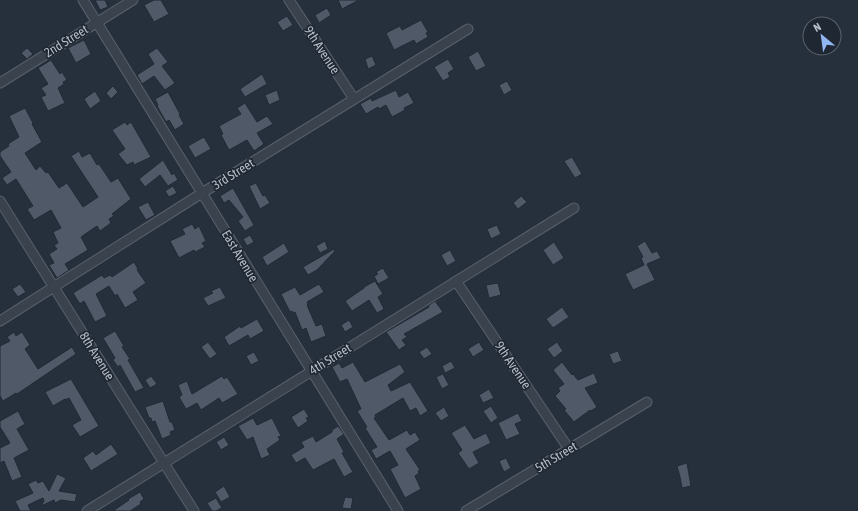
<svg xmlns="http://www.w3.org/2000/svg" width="858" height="511" font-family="'Asap Condensed',sans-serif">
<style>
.building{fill:#4f5968;stroke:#212934}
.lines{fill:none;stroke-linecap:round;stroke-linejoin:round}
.street-casing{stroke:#58606b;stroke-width:11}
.street{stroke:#3a424d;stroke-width:9}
.labels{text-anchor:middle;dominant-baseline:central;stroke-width:3.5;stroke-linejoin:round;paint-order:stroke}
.street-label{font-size:13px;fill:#b6bdc8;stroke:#1f2732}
</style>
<rect width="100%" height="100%" fill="#26303d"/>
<g class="building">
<polygon points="95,0 105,0 108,7 100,10"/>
<polygon points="154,0 161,0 169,14 154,22 144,5"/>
<polygon points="338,0 359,0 342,9"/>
<polygon points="327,8 331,15 319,23 315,15"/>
<polygon points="287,16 293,25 283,31 277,22"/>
<polygon points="421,20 428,32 426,33 428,37 416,44 414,40 394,50 386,33 400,26 402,30"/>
<polygon points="84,40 91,54 76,63 68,48"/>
<polygon points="27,48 33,54 27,59 21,53"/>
<polygon points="157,48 168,62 162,66 175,83 165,90 154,76 142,84 137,75 154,64 148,54"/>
<polygon points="478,51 486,66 476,71 468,57"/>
<polygon points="372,56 376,65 368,69 365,59"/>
<polygon points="448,59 454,69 448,73 450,77 443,81 434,67"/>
<polygon points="51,60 60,74 62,72 67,80 63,82 64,84 58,88 65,103 48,111 41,97 46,95 41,88 48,84 38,68"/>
<polygon points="262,74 267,84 245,97 240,89"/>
<polygon points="507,81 512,90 504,95 499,85"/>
<polygon points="113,86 118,92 111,99 106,93"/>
<polygon points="277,90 280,100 269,105 265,95"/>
<polygon points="396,90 399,97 408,92 414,103 404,108 405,110 392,117 386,105 379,109 378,107 366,114 360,104 371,98 372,101"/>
<polygon points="95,91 101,101 90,109 84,99"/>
<polygon points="168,92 180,114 179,115 184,124 175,130 169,120 166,122 157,106 158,105 155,99"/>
<polygon points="245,103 257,122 267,116 273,124 257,133 264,144 254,151 247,140 229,150 221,135 223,134 219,126 241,114 237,108"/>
<polygon points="25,108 33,123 32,124 42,142 25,153 36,170 40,166 46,173 48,172 59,188 67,183 83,207 98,197 71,156 79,151 82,157 90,153 97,165 99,164 111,182 118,178 131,199 112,214 114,216 109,219 111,223 100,231 97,226 81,237 88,250 65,264 69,270 57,278 49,265 54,263 49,254 57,249 54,245 58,243 53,232 61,228 51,210 34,220 27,209 33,206 16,179 7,185 2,178 11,172 0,156 0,152 9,146 8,144 19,137 9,116"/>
<polygon points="125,122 127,125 131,122 151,157 134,165 133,162 127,165 118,154 125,149 112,130"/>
<polygon points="204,137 211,149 195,158 188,146"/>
<polygon points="572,157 582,174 575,178 564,161"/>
<polygon points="163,160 172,175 174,173 178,180 168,186 160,175 145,187 139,179"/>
<polygon points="256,183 263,196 265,195 270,203 260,209 249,186"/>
<polygon points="173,186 177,193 169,197 165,191"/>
<polygon points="233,188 254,225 245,231 238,221 243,217 229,200 224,203 220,196"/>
<polygon points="521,196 527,202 518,209 513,203"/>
<polygon points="148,202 155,215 146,220 138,207"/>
<polygon points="192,224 195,229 199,226 206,241 202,243 205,247 195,252 194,250 179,258 170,241 185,234 182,229"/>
<polygon points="497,225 501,234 491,239 487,229"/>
<polygon points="250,235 254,242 247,246 243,239"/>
<polygon points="325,241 328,249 320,253 316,246"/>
<polygon points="645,241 652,253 657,251 661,258 647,264 655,280 633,290 625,274 644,265 641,258 643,257 637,246"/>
<polygon points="554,242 564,258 553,265 543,250"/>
<polygon points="284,243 289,252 267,266 262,257"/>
<polygon points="334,249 335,251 317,270 308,275 303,267"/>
<polygon points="450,250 456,261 447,266 441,255"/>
<polygon points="134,262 138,269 137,270 146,283 133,292 138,300 125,308 117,294 115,296 109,286 96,294 107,316 95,322 84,301 80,304 73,293 102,275 104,278 110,275 112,277"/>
<polygon points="383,268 389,278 378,284 374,276 378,274 376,272"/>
<polygon points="375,281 383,294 378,297 384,309 377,313 369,300 352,311 345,301 364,288 364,287"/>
<polygon points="498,283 501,295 489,298 486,285"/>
<polygon points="20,284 26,292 18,297 12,289"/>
<polygon points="319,284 324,292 307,302 308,304 307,305 316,326 322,324 326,336 311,342 306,328 302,330 295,312 293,313 292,311 290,312 281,294 295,287 300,295"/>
<polygon points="220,287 226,298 208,306 203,298 213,293 211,291"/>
<polygon points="435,301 443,312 404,334 407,337 402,340 406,345 399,350 386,332 429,307 428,306"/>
<polygon points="562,307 569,317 553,328 546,319"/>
<polygon points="257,319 264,331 250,339 248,335 229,346 224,337 240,326 241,328"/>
<polygon points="349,320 353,327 345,332 341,325"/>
<polygon points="115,331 124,346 122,347 130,359 128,360 144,388 135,392 120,365 118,367 113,360 115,358 103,338"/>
<polygon points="14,332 16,336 22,332 30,345 25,349 38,369 72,347 76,354 17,394 16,393 3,401 0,396 0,346 10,341 7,337"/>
<polygon points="208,342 217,354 210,359 201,347"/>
<polygon points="479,342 484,350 473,357 468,349"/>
<polygon points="557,342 563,351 554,358 547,349"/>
<polygon points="427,347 432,354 424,359 419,352"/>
<polygon points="618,351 622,361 613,364 609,354"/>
<polygon points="254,352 259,361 251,365 246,356"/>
<polygon points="451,361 455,368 445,373 442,366"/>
<polygon points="353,362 365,382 400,364 405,372 388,385 391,391 410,382 428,411 420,416 416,408 410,411 403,398 375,415 376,417 374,418 389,440 407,430 410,435 415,432 420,440 406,449 420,470 418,471 419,473 415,476 421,489 405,498 390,469 398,465 390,451 376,459 371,450 377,447 365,428 367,427 357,411 361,409 347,379 340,382 332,367 339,363 342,368"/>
<polygon points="562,362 572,375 573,374 578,380 594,373 598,383 585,388 597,407 591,411 590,410 574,422 564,410 566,409 555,396 560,391 558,388 564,384 553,370"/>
<polygon points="443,374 449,385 442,389 436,377"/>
<polygon points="151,376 157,384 150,388 145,380"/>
<polygon points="222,376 224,379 227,377 238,394 222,403 219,398 201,410 197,403 186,409 179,397 182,395 178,385 187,381 192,394"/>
<polygon points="71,379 99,426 80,437 72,425 81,420 69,398 65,400 65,399 53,406 45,392"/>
<polygon points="489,389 494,398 483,403 479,395"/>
<polygon points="163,401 170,422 172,422 175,430 170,432 171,435 162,439 155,421 152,422 151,418 149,418 145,407"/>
<polygon points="491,406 498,418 491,423 483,411"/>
<polygon points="444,407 449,416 441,421 435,413"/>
<polygon points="304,409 309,417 306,418 308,421 298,428 291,417"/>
<polygon points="18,411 25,424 17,429 29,450 14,458 22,477 12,481 4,461 0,463 0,448 10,443 0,427 0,421"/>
<polygon points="518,413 522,421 515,424 520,434 506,440 498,423"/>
<polygon points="253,418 257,425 272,418 281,436 278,437 280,440 267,449 270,455 261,459 253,437 247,440 238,426"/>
<polygon points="465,425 474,439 486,433 491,443 473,452 479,463 469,469 458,453 462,450 451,433"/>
<polygon points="338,426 344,434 337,439 344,452 342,453 353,472 344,477 334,459 313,470 305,458 296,463 291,455 304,447 301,442 313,436 316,442 332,432 332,430"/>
<polygon points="224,437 229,445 221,450 216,442"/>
<polygon points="111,444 118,454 91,471 83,458 93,451 96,455"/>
<polygon points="506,458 511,468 504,472 499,461"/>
<polygon points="687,463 691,486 682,488 680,477 677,466"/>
<polygon points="57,474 66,478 59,491 77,494 75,502 61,500 55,503 54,500 41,506 44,501 43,498 28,505 31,511 20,511 15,501 33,493 28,484 36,480 38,483 43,481 49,491"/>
<polygon points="224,486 230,497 221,502 215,492"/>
<polygon points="140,492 144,499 140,502 141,504 130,511 113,511 129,500 128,499"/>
<polygon points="345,497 353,498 351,509 342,508"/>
<polygon points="216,498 222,508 216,511 212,511 207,503"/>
</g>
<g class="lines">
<defs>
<g id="street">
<polyline points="83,0 398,511"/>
<polyline points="289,0 354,99"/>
<polyline points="0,83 133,0"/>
<polyline points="0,201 194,511"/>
<polyline points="456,281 569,449"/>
<polyline points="0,321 202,193 468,29"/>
<polyline points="87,511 574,208"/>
<polyline points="466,511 647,402"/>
</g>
</defs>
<use href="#street" class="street-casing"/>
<use href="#street" class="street"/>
</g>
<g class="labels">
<g class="street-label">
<text transform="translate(66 41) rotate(-32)">2nd Street</text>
<text transform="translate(322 50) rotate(57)">9th Avenue</text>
<text transform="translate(233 174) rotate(-32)">3rd Street</text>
<text transform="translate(240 256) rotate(59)">East Avenue</text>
<text transform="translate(97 356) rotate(58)">8th Avenue</text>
<text transform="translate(330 359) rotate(-32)">4th Street</text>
<text transform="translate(513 365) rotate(56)">9th Avenue</text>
<text transform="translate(556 457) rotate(-31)">5th Street</text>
</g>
</g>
<g transform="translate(822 36) rotate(331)"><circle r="19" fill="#1f2732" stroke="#5b636e"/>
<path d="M0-3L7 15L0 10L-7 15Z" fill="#91b7f2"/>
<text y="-6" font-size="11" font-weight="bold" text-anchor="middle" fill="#b6bdc8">N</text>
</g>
</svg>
